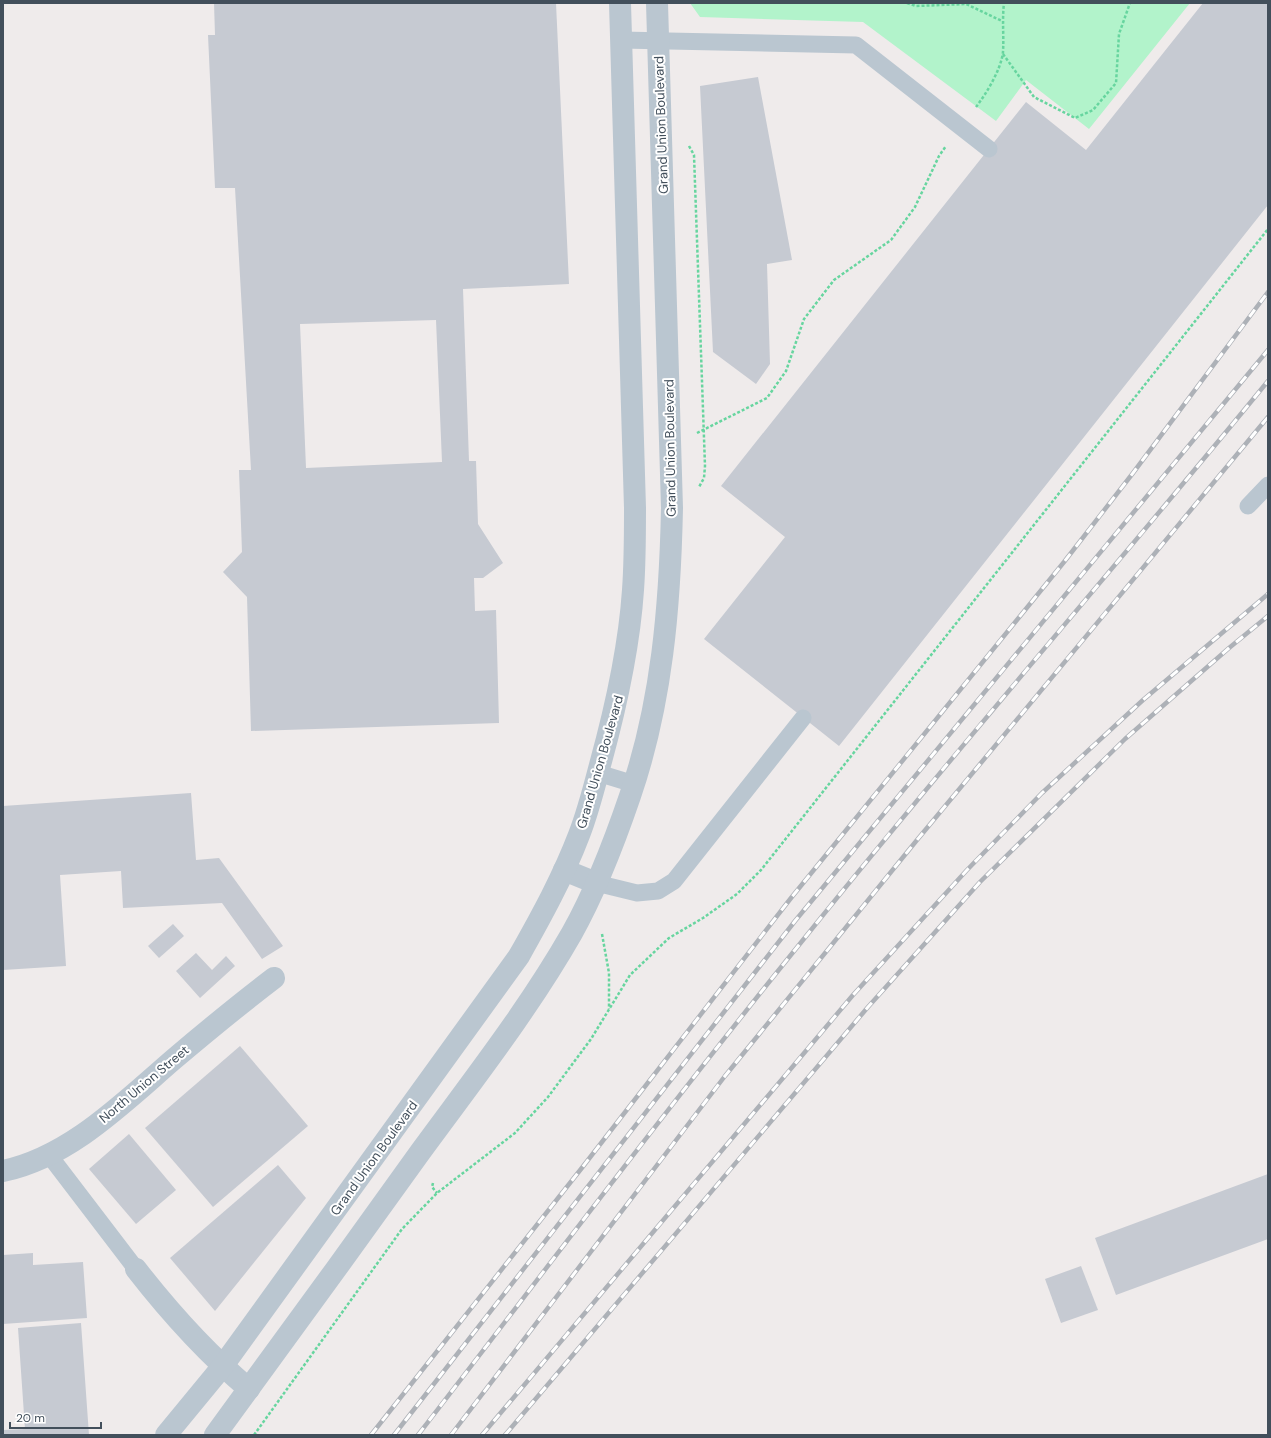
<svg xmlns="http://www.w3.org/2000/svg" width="1271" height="1438" font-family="'DM Sans',sans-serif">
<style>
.green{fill:#b2f3cb}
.building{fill:#c6cad2;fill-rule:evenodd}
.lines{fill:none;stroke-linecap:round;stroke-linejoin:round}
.path{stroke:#67d59f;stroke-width:2.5;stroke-dasharray:3 2;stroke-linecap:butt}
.service{stroke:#bac6d0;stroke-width:17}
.minor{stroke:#bac6d0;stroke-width:22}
.tertiary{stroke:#bac6d0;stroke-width:22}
.rail-casing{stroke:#adb1b7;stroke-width:4.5}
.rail{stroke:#fff;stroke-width:3;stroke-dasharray:9;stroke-linecap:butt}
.labels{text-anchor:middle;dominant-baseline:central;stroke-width:4;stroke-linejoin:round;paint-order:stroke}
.street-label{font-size:13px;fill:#424f5b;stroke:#fff}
</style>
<rect width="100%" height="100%" fill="#efebeb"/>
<polygon class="green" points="690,3 1190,3 1089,129 1026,80 996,121 863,22 700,17"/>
<g class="building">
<path d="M214,3H556L569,284L463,289L469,461H476L478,524L503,563L483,578H474L475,611L496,610L499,723L251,731L247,597L223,572L242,552L239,470H251L235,188H215L208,35H215ZM436,320L442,462L306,468L300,324Z"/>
<polygon points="1203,3 1268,3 1268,205 839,746 704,639 785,537 721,486 1026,102 1086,150"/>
<polygon points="758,77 792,260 767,264 770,364 756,384 713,352 700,86"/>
<polygon points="191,793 196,860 219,858 283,946 262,959 222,903 123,908 121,871 60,875 66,966 3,970 3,806"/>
<polygon points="173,924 184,936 159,958 148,946"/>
<polygon points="196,953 212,970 226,956 235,966 200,998 176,971"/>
<polygon points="240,1046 308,1126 213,1207 145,1128"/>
<polygon points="129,1134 176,1190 136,1224 89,1169"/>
<polygon points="278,1165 306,1198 215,1311 170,1258"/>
<polygon points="1268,1174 1268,1239 1116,1295 1095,1238"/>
<polygon points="33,1253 33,1265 83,1262 87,1318 3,1324 3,1255"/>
<polygon points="1081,1266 1098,1310 1061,1323 1045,1279"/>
<polygon points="81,1323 89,1435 3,1435 3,1430 25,1429 18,1328"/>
</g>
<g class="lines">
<g class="path">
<polyline points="907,3 916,6 966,4 1002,21"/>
<polyline points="1003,54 1034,97 1075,118 1093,110 1116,83 1119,34 1130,3"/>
<path d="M976,107C986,94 1001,70 1003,52C1004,36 1002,20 1004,3"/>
<polyline points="689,146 694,155 705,466 704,478 699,487"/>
<polyline points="697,433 767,398 786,371 804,319 834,280 891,240 915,207 939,156 946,146"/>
<polyline points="602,934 609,973 609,1009"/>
<polyline points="433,1183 432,1187 437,1193"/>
<polyline points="254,1435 402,1229 437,1193 515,1133 548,1097 591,1039 630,975 669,938 703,918 737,894 761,870 1268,229"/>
</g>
<g class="service">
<polyline points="621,40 856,45 989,149"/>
<polyline points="1248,506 1268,485"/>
<polyline points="598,773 634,784"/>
<polyline points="596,883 637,893 658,891 674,881 803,718"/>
<polyline points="49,1155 136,1269"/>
</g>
<g class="minor">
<polyline points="564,870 596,883"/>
<path d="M3,1171C70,1157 124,1102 174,1059C207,1031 240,1004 274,978"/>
<path d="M136,1269C171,1314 205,1352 249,1389"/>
</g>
<g class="tertiary">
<path d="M166,1435L222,1367L519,956C541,917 563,877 579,835C588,812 594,788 600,765C616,707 629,650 633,590C635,563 635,535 635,508L620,3"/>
<path d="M215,1435C284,1341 353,1246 421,1151C473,1080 528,1010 572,933C596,890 614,843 630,796C662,703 670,606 672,508L657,3"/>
</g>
<defs>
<g id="rail">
<polyline points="371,1435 581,1169 791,898 1064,562 1133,473 1268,292"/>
<polyline points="394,1435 795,921 1268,350"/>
<path d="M418,1435C547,1268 674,1099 807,935C957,748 1116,567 1268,381"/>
<polyline points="451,1435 725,1076 917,840 1268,417"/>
<polyline points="482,1435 853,995 967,870 1042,793 1143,700 1268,594"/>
<polyline points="505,1435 868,1007 980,882 1125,739 1229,648 1268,616"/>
</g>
</defs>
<use href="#rail" class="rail-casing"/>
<use href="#rail" class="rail"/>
</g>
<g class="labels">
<g class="street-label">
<text transform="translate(661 125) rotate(-92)">Grand Union Boulevard</text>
<text transform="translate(670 448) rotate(-91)">Grand Union Boulevard</text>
<text transform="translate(600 762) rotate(-74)">Grand Union Boulevard</text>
<text transform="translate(144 1084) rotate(-40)">North Union Street</text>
<text transform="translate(374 1158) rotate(-54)">Grand Union Boulevard</text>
</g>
</g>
<rect width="1271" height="1438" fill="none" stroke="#424f5b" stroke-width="8"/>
<path d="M10 1422v6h91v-6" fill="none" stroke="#424f5b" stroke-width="2"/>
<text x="16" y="1422" font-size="12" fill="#424f5b" stroke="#ffffff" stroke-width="3" paint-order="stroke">20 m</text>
</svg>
